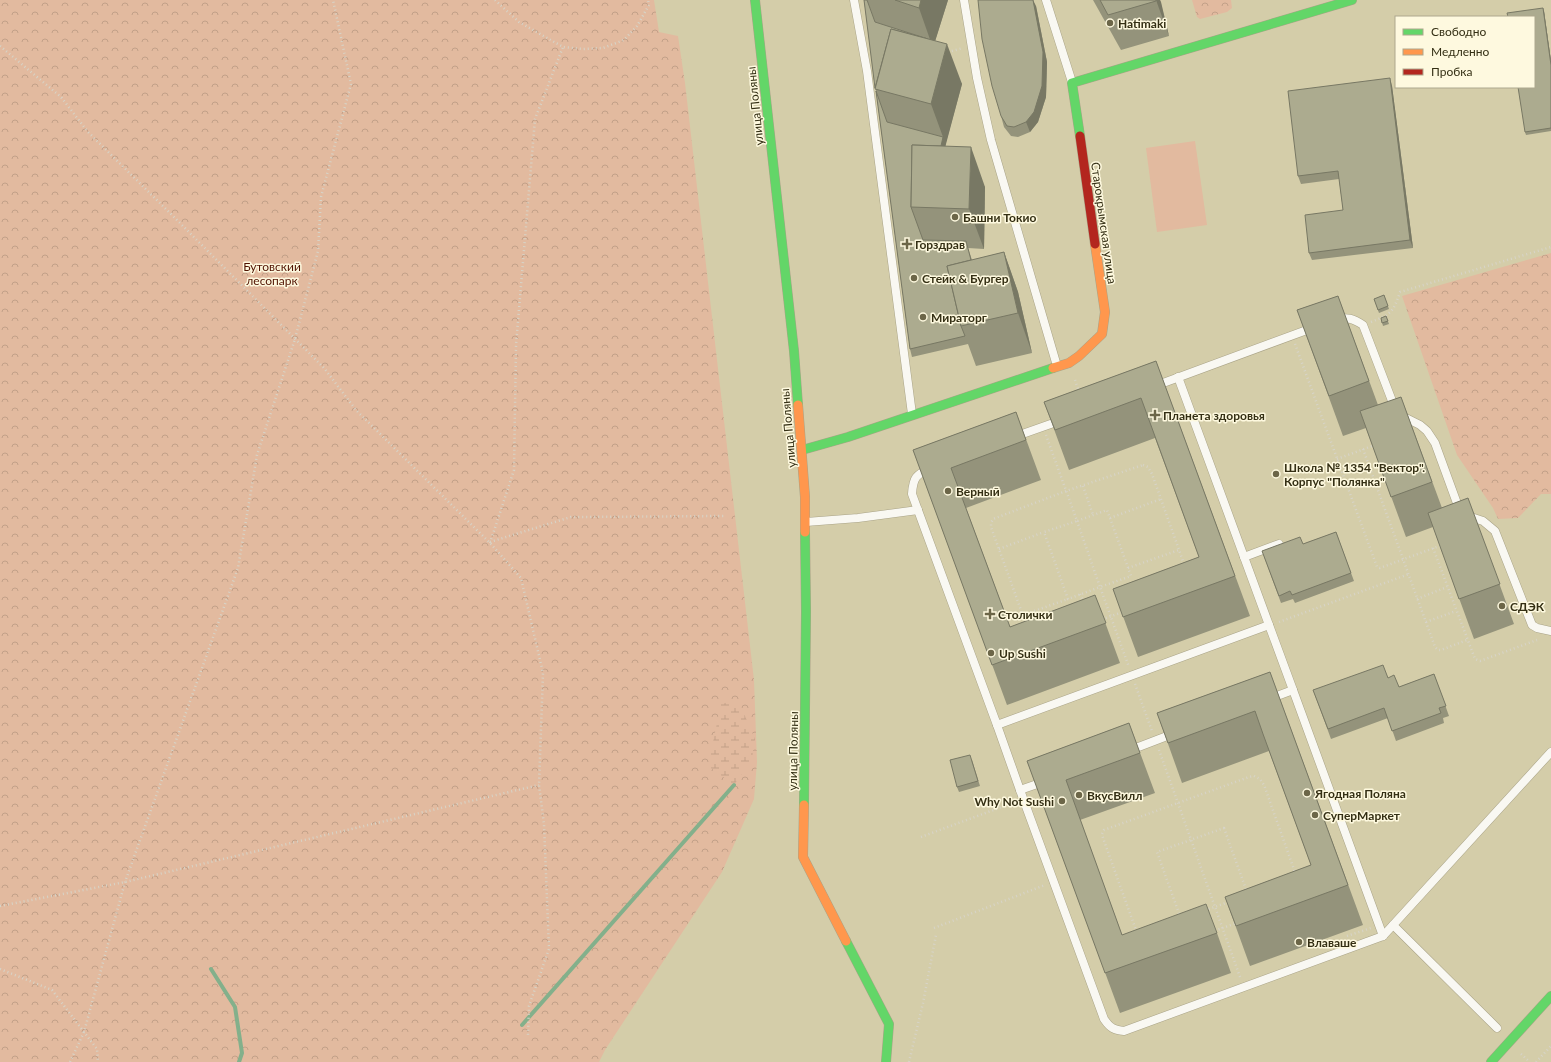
<svg xmlns="http://www.w3.org/2000/svg" width="1551" height="1062" font-family="Lato,sans-serif">
<style>
.grass{fill:#e2ba9f}
.forest{fill:url(#forest-crowns)}
.wetland{fill:url(#wetland-marsh)}
.lines{fill:none;stroke-linecap:round;stroke-linejoin:round}
.stream{stroke:#83b08b;stroke-width:4}
.lane-casing{stroke:#a9a387;stroke-width:9}
.fast-casing{stroke:#a9a387;stroke-width:10}
.slow-casing{stroke:#a9a387;stroke-width:10}
.jam-casing{stroke:#a9a387;stroke-width:10}
.path{stroke:#d7d4c8;stroke-width:2.5;stroke-dasharray:1 3;stroke-linecap:butt}
.lane{stroke:#f9f8f2;stroke-width:8}
.fast{stroke:#63d668;stroke-width:9}
.slow{stroke:#ff974d;stroke-width:9}
.jam{stroke:#b3261e;stroke-width:9}
.wall{fill:#94937b}
.shaded-wall{fill:#787864}
.building{fill:#acab8f;stroke:#787864}
.poi-dot{fill:#6c6648;stroke:#fef9df;stroke-width:1.5}
.labels{text-anchor:middle;dominant-baseline:central;stroke-width:3;stroke-linejoin:round;paint-order:stroke}
.poi-label{font-size:12px;font-weight:bold;fill:#342f14;stroke:#fef9df;text-anchor:start}
.street-label{font-size:12px;fill:#342f14;stroke:#fef9df}
.park-label{font-size:12px;fill:#501200;stroke:#fef9df}
</style>
<defs>
<pattern id="forest-crowns" width="20" height="18" patternUnits="userSpaceOnUse"><rect width="20" height="18" fill="#e2ba9f"/><path d="M2 6a3 3 0 1 1 6 0M12 15a3 3 0 1 1 6 0" fill="none" stroke="#c2a088"/></pattern>
<pattern id="wetland-marsh" width="20" height="14" patternUnits="userSpaceOnUse"><rect width="20" height="14" fill="#e2ba9f"/><path d="M1 5h8M5 5V1M11 12h8M15 12V8" fill="none" stroke="#c2a088"/></pattern>
</defs>
<rect width="100%" height="100%" fill="#d4cda9"/>
<polygon class="grass" points="1195,141 1207,225 1157,232 1146,148"/>
<g class="forest">
<polygon points="0,0 654,0 659,32 678,36 685,83 754,680 757,762 754,799 722,872 605,1050 599,1062 0,1062"/>
<polygon points="1192,0 1231,0 1232,8 1227,12 1200,19 1197,17"/>
<polygon points="1551,253 1551,494 1541,494 1518,518 1498,519 1493,508 1457,455 1402,296"/>
</g>
<polygon class="wetland" points="738,700 755,739 752,759 734,785 708,766 721,704"/>
<g class="lines">
<g class="stream">
<polyline points="211,969 235,1007 242,1053 239,1062"/>
<polyline points="522,1025 734,785"/>
</g>
<defs>
<g id="lane">
<polyline points="854,0 867,71 912,414"/>
<polyline points="964,0 977,78 991,140 1057,366"/>
<polyline points="1046,0 1072,82"/>
<path d="M1336,320C1346,316 1354,319 1363,325L1394,406L1398,412L1406,418L1420,425L1427,431L1435,443L1458,506L1463,512L1468,516L1483,521L1495,531L1532,625L1537,628L1551,631"/>
<polyline points="1155,386 1315,327"/>
<polyline points="1014,437 1062,420"/>
<path d="M930,469C916,474 913,478 912,494L997,725L1269,625L1178,377"/>
<polyline points="806,522 858,518 918,510"/>
<polyline points="1244,557 1279,544"/>
<polyline points="1269,699 1293,690 1269,625"/>
<polyline points="997,725 1020,790"/>
<polyline points="1128,751 1175,733"/>
<path d="M1046,781L1020,790L1104,1019C1110,1028 1114,1030 1124,1031L1383,936L1293,690"/>
<polyline points="1393,925 1497,1028"/>
<polyline points="1383,936 1551,752"/>
</g>
<g id="fast">
<polyline points="755,0 794,351 798,405"/>
<polyline points="1080,136 1072,83 1352,0"/>
<polyline points="802,450 848,437 1053,368"/>
<polyline points="804,805 806,612 805,532"/>
<polyline points="846,941 889,1024 886,1062"/>
<polyline points="1491,1062 1551,996"/>
</g>
<g id="slow">
<polyline points="1053,368 1069,363 1079,356 1102,334 1105,312 1095,244"/>
<polyline points="798,405 805,497 805,532"/>
<polyline points="804,805 803,857 846,941"/>
</g>
<polyline id="jam" points="1080,136 1095,244"/>
</defs>
<use href="#lane" class="lane-casing"/>
<use href="#fast" class="fast-casing"/>
<use href="#slow" class="slow-casing"/>
<use href="#jam" class="jam-casing"/>
<g class="path">
<polyline points="495,0 519,22 563,47 583,49 603,48 624,40 637,26 649,5 648,0"/>
<polyline points="0,46 61,97 88,132 172,215 324,368 356,410 490,543 521,578 543,673 539,785 544,824 549,949 529,1006 528,1035"/>
<polyline points="948,52 963,48"/>
<path d="M1371,322C1391,314 1393,313 1400,292L1551,247"/>
<polyline points="1295,344 1377,567 1380,568 1442,545"/>
<polyline points="1075,380 1079,392"/>
<polyline points="1046,435 1077,521 1107,510 1110,518 1131,576 1100,587 1129,667"/>
<polyline points="1363,449 1435,647 1438,650 1441,650 1467,640"/>
<polyline points="1337,459 1375,445"/>
<path d="M1143,465L1148,467L1152,474L1189,578C1190,584 1189,587 1184,590L1042,641C1036,642 1033,641 1030,635L991,527V523L993,519L1066,491Z"/>
<polyline points="1083,486 1093,515"/>
<polyline points="1110,518 1161,499"/>
<polygon points="1077,521 1100,587 1068,599 1044,532"/>
<polyline points="490,542 571,517 725,516"/>
<polyline points="490,543 514,470 516,345 535,119 563,47"/>
<polyline points="1433,548 1475,659 1480,661 1537,640"/>
<polyline points="999,549 1044,532"/>
<polyline points="1128,568 1179,550"/>
<polyline points="1080,594 1084,603"/>
<polyline points="1417,599 1447,587"/>
<polyline points="1023,615 1068,599"/>
<polyline points="1279,622 1409,574"/>
<polyline points="1426,622 1456,611"/>
<polyline points="1135,684 1152,731"/>
<polyline points="1159,750 1240,977"/>
<path d="M1254,776L1260,779L1264,785L1301,889C1302,895 1301,898 1295,902L1153,953C1147,953 1145,952 1142,947L1103,838L1102,834L1104,830L1249,777Z"/>
<polygon points="1224,828 1248,895 1181,919 1157,852"/>
<polyline points="921,837 1015,802"/>
<polyline points="0,906 125,882 539,785"/>
<polyline points="934,928 1045,885"/>
<polyline points="1347,936 1371,928"/>
<polyline points="0,969 52,990 97,1049 98,1062"/>
<polyline points="1521,1054 1530,1062"/>
<polyline points="70,1062 84,1032 125,882 238,568 257,455 295,339 318,251 321,197 351,84 333,0"/>
<polyline points="909,1062 923,1003 936,935"/>
<polyline points="1536,1062 1551,1046"/>
</g>
<use href="#lane" class="lane"/>
<use href="#fast" class="fast"/>
<use href="#slow" class="slow"/>
<use href="#jam" class="jam"/>
</g>
<g class="wall">
<polygon points="864,0 948,0 935,41 962,84 945,146 985,187 984,249 968,248 972,260 1004,252 1018,292 1032,353 976,366 968,344 912,357 910,349"/>
<polygon points="1093,0 1160,0 1169,36 1121,50"/>
<polygon points="1036,6 1047,62 1046,97 1038,122 1030,132 1018,137 1011,136 1004,127 1001,116"/>
<polygon points="1543,8 1544,11 1551,61 1551,131 1526,135 1525,132"/>
<polygon points="1392,86 1413,248 1312,260 1309,253 1343,210 1339,179 1301,184 1298,176"/>
<polygon points="1384,295 1389,309 1379,313 1374,299"/>
<polygon points="1338,296 1378,405 1401,397 1442,508 1468,498 1514,624 1474,639 1433,527 1406,537 1366,428 1343,436 1297,310"/>
<polygon points="1386,316 1389,324 1383,326 1381,318"/>
<polygon points="1156,361 1250,616 1138,657 1113,589 1199,557 1155,438 1069,470 1044,402"/>
<polygon points="1016,412 1041,480 966,508 1010,627 1095,595 1120,663 1007,705 913,450"/>
<polygon points="1336,532 1354,581 1295,603 1293,599 1281,603 1262,551 1303,544"/>
<polygon points="1270,672 1363,925 1250,966 1225,897 1311,865 1269,751 1182,783 1157,713"/>
<polygon points="1434,674 1449,716 1443,718 1444,723 1396,741 1388,718 1331,739 1313,690 1388,678 1399,687"/>
<polygon points="1129,723 1155,793 1080,820 1122,935 1217,933 1231,973 1120,1013 1027,761"/>
<polygon points="972,760 980,786 959,792 957,787"/>
</g>
<g class="shaded-wall">
<polygon points="921,0 948,0 933,48 919,8"/>
<polygon points="1033,0 1036,6 1047,62 1046,97 1038,122 1030,132 1026,122"/>
<polygon points="1156,0 1160,0 1161,2 1169,36"/>
<polygon points="1543,8 1544,11 1551,61 1551,65"/>
<polygon points="947,44 962,84 946,144 937,186 934,178 943,137 931,104"/>
<polygon points="1390,78 1392,86 1413,248 1410,240"/>
<polygon points="971,147 985,187 984,249 969,209"/>
<polygon points="1004,252 1018,292 1032,353 1018,313"/>
</g>
<g class="building">
<polygon points="864,0 867,0 875,22 928,39 891,29 875,88"/>
<polygon points="895,0 921,0 919,8"/>
<polygon points="978,0 1033,0 1043,52 1042,86 1034,112 1026,122 1014,127 1007,126 1001,116 992,86 982,39"/>
<polygon points="1100,0 1156,0 1156,1 1108,15"/>
<polygon points="1543,8 1551,65 1551,128 1525,132 1518,87 1534,87 1534,17 1508,17 1507,13"/>
<polygon points="891,29 947,44 931,104 875,89"/>
<polygon points="1390,78 1410,240 1309,253 1305,215 1343,210 1338,171 1298,176 1288,91"/>
<polygon points="876,91 887,122 943,137 941,146 912,145 911,207 923,240 966,241 971,260 947,266 961,326 965,336 910,349"/>
<polygon points="912,145 971,147 969,209 911,207"/>
<polygon points="1004,252 1018,313 961,326 947,266"/>
<polygon points="1384,295 1388,306 1378,310 1374,299"/>
<polygon points="1338,296 1369,381 1329,396 1297,310"/>
<polygon points="1386,316 1388,321 1382,323 1381,318"/>
<polygon points="1156,361 1235,576 1123,617 1113,589 1199,557 1141,398 1055,430 1044,402"/>
<polygon points="1401,397 1432,482 1391,497 1360,411"/>
<polygon points="1016,412 1026,440 951,468 1010,627 1095,595 1106,623 992,665 913,450"/>
<polygon points="1468,498 1500,584 1459,599 1428,513"/>
<polygon points="1336,532 1351,573 1292,595 1290,591 1279,596 1262,551 1300,537 1303,544"/>
<polygon points="1383,665 1388,678 1394,675 1399,687 1434,674 1446,706 1439,708 1441,713 1392,731 1384,708 1328,729 1313,690"/>
<polygon points="1270,672 1348,885 1236,926 1225,897 1311,865 1263,734 1255,711 1168,743 1157,713"/>
<polygon points="1129,723 1140,753 1066,780 1122,935 1206,904 1217,933 1105,973 1027,761"/>
<polygon points="970,755 978,781 957,787 950,760"/>
</g>
<g class="poi-dot">
<circle cx="1110" cy="23" r="4"/>
<circle cx="955" cy="217" r="4"/>
<path d="M905 238h4v4h4v4h-4v4h-4v-4h-4v-4h4z"/>
<circle cx="914" cy="278" r="4"/>
<circle cx="923" cy="317" r="4"/>
<path d="M1153 409h4v4h4v4h-4v4h-4v-4h-4v-4h4z"/>
<circle cx="1276" cy="474" r="4"/>
<circle cx="948" cy="491" r="4"/>
<circle cx="1502" cy="606" r="4"/>
<path d="M988 608h4v4h4v4h-4v4h-4v-4h-4v-4h4z"/>
<circle cx="991" cy="653" r="4"/>
<circle cx="1307" cy="793" r="4"/>
<circle cx="1079" cy="795" r="4"/>
<circle cx="1062" cy="801" r="4"/>
<circle cx="1315" cy="815" r="4"/>
<circle cx="1299" cy="942" r="4"/>
</g>
<g class="labels">
<g class="poi-label">
<text x="1118" y="23">Hatimaki</text>
<text x="963" y="217">Башни Токио</text>
<text x="915" y="244">Горздрав</text>
<text x="922" y="278">Стейк &amp; Бургер</text>
<text x="931" y="317">Мираторг</text>
<text x="1163" y="415">Планета здоровья</text>
<text x="1284" y="467">Школа № 1354 "Вектор".<tspan x="1284" dy="14">Корпус "Полянка"</tspan></text>
<text x="956" y="491">Верный</text>
<text x="1510" y="606">СДЭК</text>
<text x="998" y="614">Столички</text>
<text x="999" y="653">Up Sushi</text>
<text x="1315" y="793">Ягодная Поляна</text>
<text x="1087" y="795">ВкусВилл</text>
<text x="1054" y="801" text-anchor="end">Why Not Sushi</text>
<text x="1323" y="815">СуперМаркет</text>
<text x="1307" y="942">Влаваше</text>
</g>
<g class="street-label">
<text transform="translate(755 106) rotate(-96)">улица Поляны</text>
<text transform="translate(1104 223) rotate(82)">Старокрымская улица</text>
<text transform="translate(788 428) rotate(-95)">улица Поляны</text>
<text transform="translate(793 751) rotate(-89)">улица Поляны</text>
</g>
<g class="park-label">
<text x="272" y="266">Бутовский<tspan x="272" dy="14">лесопарк</tspan></text>
</g>
</g>
<rect x="1395" y="16" width="140" height="72" fill="#fef9df" stroke="#ada88e"/>
<rect x="1403" y="29" width="20" height="6" fill="#63d668" stroke="#ada88e"/>
<text x="1431" y="36" font-size="12" fill="#342f14">Свободно</text>
<rect x="1403" y="49" width="20" height="6" fill="#ff974d" stroke="#ada88e"/>
<text x="1431" y="56" font-size="12" fill="#342f14">Медленно</text>
<rect x="1403" y="69" width="20" height="6" fill="#b3261e" stroke="#ada88e"/>
<text x="1431" y="76" font-size="12" fill="#342f14">Пробка</text>
</svg>
